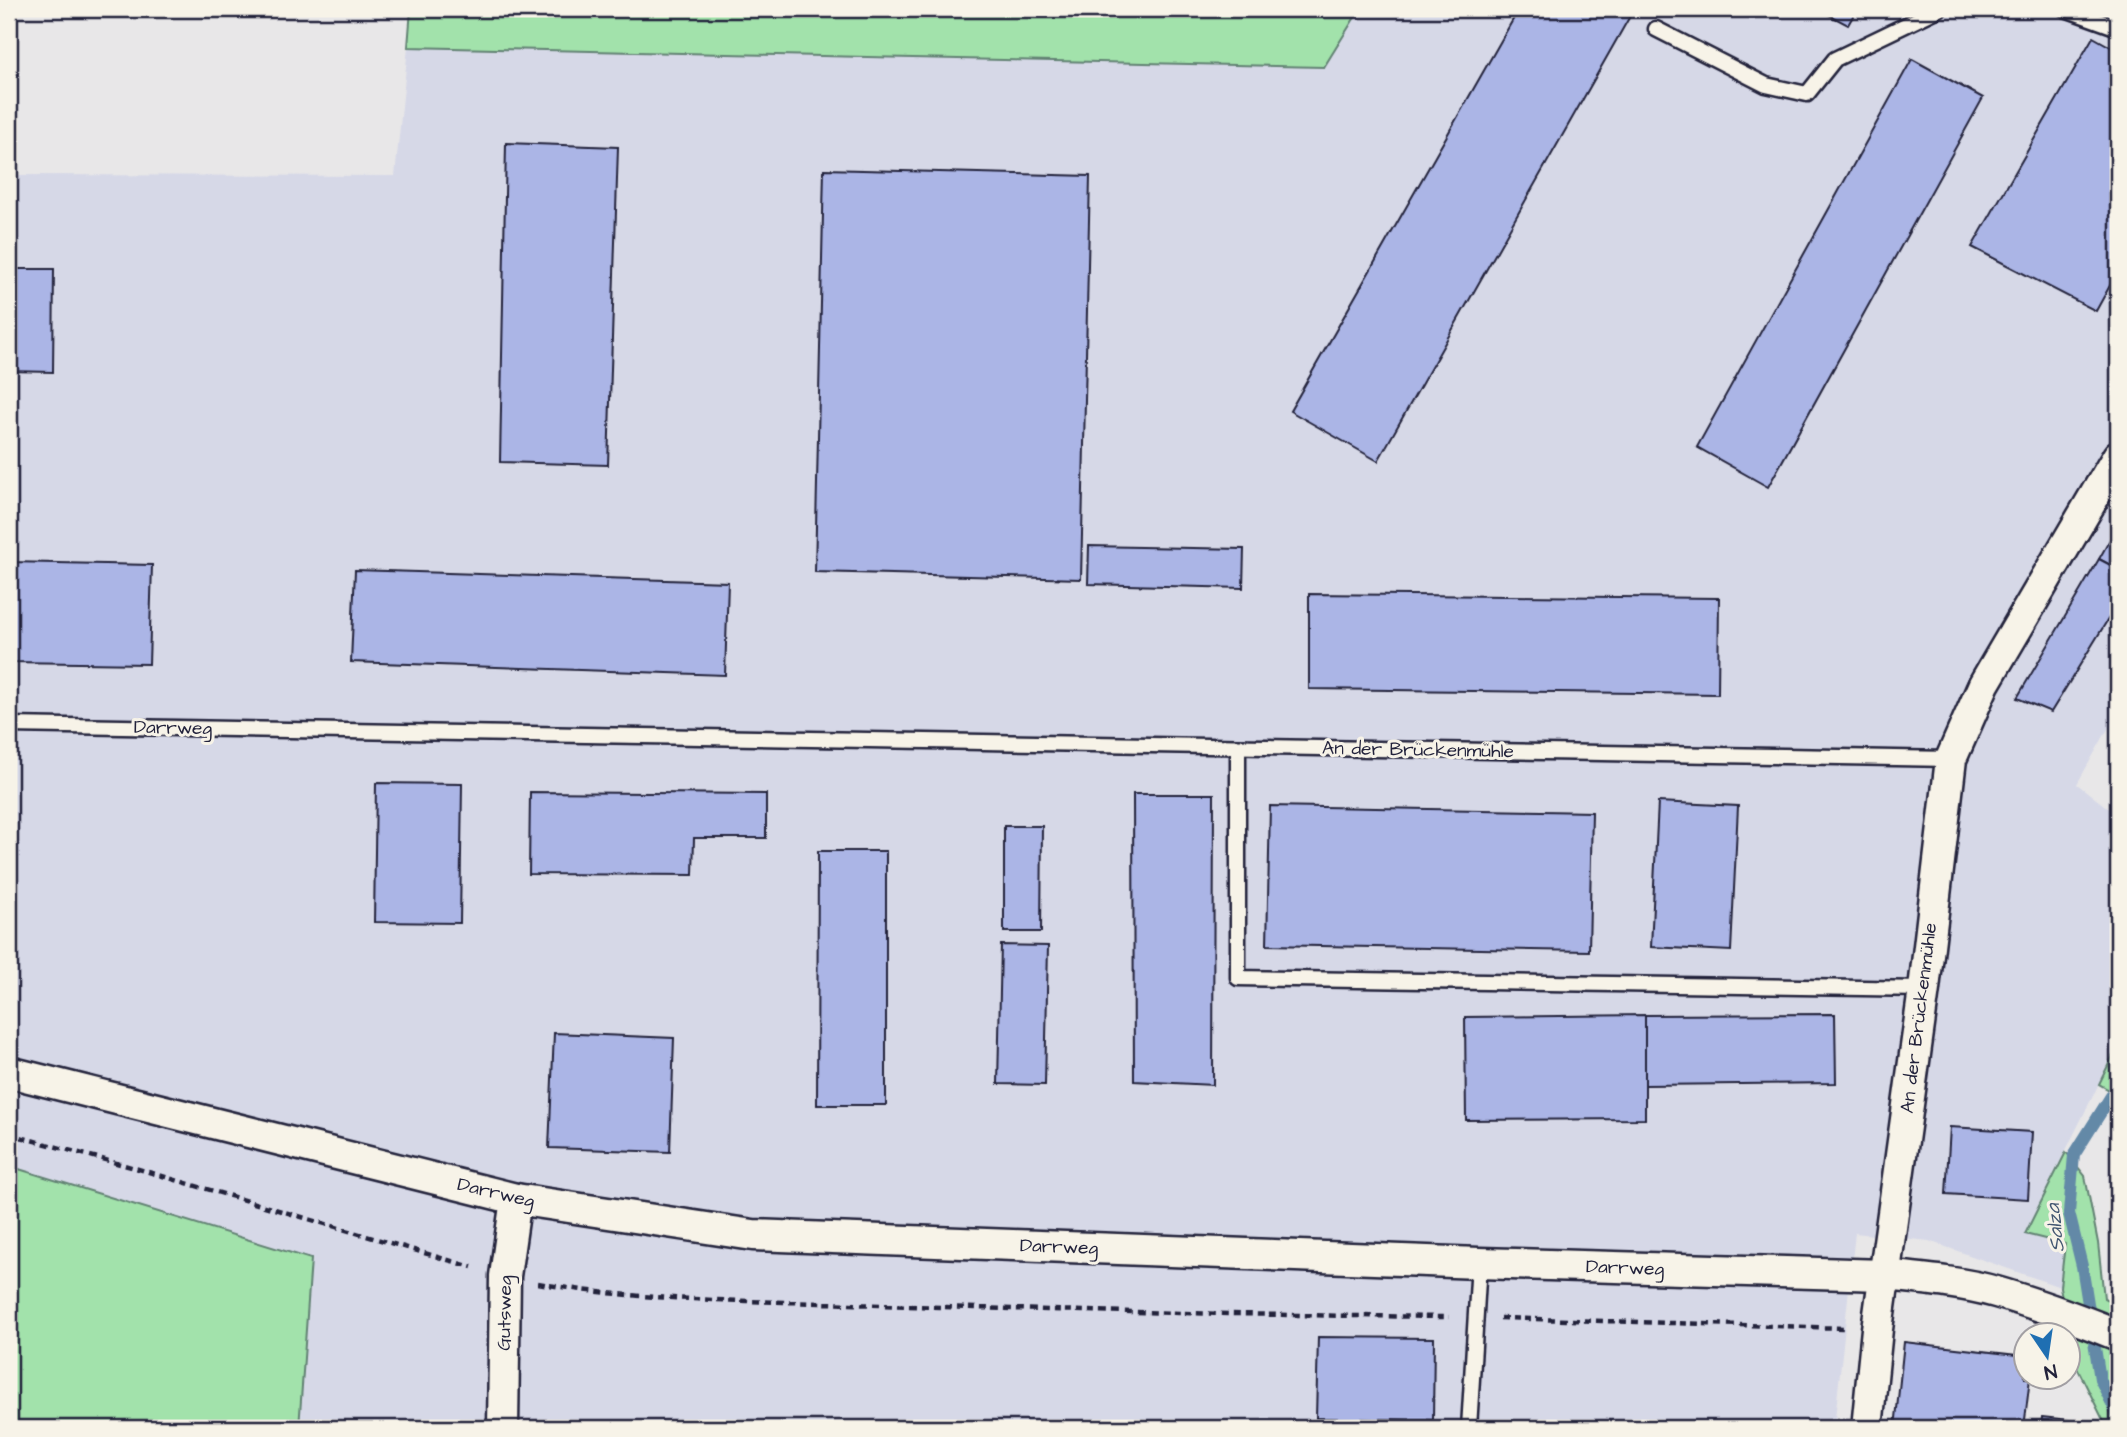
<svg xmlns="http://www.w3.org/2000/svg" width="2127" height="1437" font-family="'Architects Daughter',sans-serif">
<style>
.built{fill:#d6d8e7}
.green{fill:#a2e2ab;stroke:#628273;stroke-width:2}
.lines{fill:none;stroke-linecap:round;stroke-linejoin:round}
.stream{stroke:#6389a7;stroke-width:12}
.building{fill:#abb5e6;stroke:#22223b;stroke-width:2}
.lane-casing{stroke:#22223b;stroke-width:19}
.street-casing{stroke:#22223b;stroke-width:35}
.path{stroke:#22223b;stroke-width:4.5;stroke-dasharray:7 5;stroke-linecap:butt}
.lane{stroke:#f7f3e8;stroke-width:14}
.street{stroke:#f7f3e8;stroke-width:30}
.labels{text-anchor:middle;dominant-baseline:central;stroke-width:6;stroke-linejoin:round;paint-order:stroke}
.street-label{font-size:19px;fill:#22223b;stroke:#f7f3e8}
.water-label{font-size:21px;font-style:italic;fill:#425671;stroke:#f7f3e8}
</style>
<rect width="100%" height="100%" fill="#e8e7e8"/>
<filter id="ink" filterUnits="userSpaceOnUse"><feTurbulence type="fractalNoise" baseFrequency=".0143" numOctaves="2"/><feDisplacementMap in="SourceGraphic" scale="14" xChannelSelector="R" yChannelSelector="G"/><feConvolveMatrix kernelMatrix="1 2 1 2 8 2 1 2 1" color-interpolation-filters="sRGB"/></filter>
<g filter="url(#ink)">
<polygon class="built" points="1360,9 2118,9 2118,711 2077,784 2118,816 2118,1045 2025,1233 2065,1244 2060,1287 1929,1241 1855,1233 1834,1428 9,1428 9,175 395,176 408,47 1324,67"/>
<g class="green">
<polygon points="411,9 1360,9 1324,67 408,47"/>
<polygon points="2118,1045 2118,1095 2099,1084"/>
<polygon points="2066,1152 2085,1176 2098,1243 2104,1298 2118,1305 2118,1428 2107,1428 2074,1361 2060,1287 2065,1244 2025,1234"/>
<polygon points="9,1166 311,1259 299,1428 9,1428"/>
</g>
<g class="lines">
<polyline class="stream" points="2118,1085 2074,1155 2069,1213 2082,1266 2100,1379 2118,1416"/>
</g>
<g class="building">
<polygon points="1519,9 1634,9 1378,461 1290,411"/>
<polygon points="1818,9 1857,9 1848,25"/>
<polygon points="2093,37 2118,51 2118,271 2096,311 1972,247"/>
<polygon points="1912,59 1983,98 1768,487 1697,447"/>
<polygon points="506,143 618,147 608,465 500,462"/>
<polygon points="824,169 1090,176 1081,579 815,572"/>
<polygon points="9,269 54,269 53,372 9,371"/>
<polygon points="2118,525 2118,569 2099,559"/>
<polygon points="1089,546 1244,549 1243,588 1088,584"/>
<polygon points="2099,559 2118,569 2118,603 2051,712 2017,698"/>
<polygon points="9,562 152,565 149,664 9,662"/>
<polygon points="355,570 728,582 725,675 351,662"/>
<polygon points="1309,594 1719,598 1718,694 1309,689"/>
<polygon points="376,783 462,784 460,923 374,922"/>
<polygon points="530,792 766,794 766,838 694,838 693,875 529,874"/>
<polygon points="1133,794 1214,794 1213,1085 1134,1081"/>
<polygon points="1658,802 1738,806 1731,951 1651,947"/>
<polygon points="1270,806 1592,812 1589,951 1267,945"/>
<polygon points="1004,826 1042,826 1041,932 1004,932"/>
<polygon points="818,851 886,851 886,1105 817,1105"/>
<polygon points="1001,945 1048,946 1045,1085 998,1084"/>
<polygon points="1835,1014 1836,1083 1645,1085 1645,1015"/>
<polygon points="1645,1015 1645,1119 1466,1120 1465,1017"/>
<polygon points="554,1033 674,1038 670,1152 549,1148"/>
<polygon points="1950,1127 2032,1132 2028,1199 1946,1194"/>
<polygon points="1318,1337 1434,1338 1433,1420 1316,1418"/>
<polygon points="1904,1342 2025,1356 2025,1378 2030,1378 2024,1428 1895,1428"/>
<polygon points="2042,1417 2104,1424 2104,1428 2041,1428"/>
</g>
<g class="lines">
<defs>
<g id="lane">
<polyline points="2065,9 2118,28"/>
<polyline points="1656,29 1766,85 1807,94 1835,59 1939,9"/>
<polyline points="9,725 1951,759"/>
<polyline points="1238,747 1238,978 1924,989"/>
<polyline points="1469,1428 1479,1263"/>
</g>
<g id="street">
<path d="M9,1072L516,1199L753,1235L1479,1263L1884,1275C1922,1279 1960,1282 1996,1292C2038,1304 2078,1319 2118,1335"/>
<polyline points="503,1428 505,1276 516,1199"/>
<polyline points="1867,1428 1877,1329 1924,989 1951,759 1984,684 2118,456"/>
</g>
</defs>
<use href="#lane" class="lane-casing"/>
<use href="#street" class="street-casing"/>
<g class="path">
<polyline points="9,1134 135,1168 472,1267"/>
<path d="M538,1283C639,1302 748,1300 850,1304C1050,1311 1249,1315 1449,1317"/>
<polyline points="1500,1318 1844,1328"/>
</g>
<use href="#lane" class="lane"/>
<use href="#street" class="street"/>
</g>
</g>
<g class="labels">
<g class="street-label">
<text transform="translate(173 728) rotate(1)">Darrweg</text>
<text transform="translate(1418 750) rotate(1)">An der Brückenmühle</text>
<text transform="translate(1919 1018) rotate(-83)">An der Brückenmühle</text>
<text transform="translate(496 1193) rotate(13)">Darrweg</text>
<text transform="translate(1059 1247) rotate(2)">Darrweg</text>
<text transform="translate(1625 1268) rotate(2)">Darrweg</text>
<text transform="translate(505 1313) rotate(-89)">Gutsweg</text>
</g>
<g class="water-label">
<text transform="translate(2055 1228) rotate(-96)">Salza</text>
</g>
</g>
<rect width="2127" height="1437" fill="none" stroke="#f7f3e8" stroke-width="35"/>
<rect x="18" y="18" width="2092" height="1402" fill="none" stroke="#22223b" stroke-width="2.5" filter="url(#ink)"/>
<g transform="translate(2047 1356) rotate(167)"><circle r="33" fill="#f7f3e8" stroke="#a29fa3" stroke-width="2"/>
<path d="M0-5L12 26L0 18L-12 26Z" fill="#1f6fb2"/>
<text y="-10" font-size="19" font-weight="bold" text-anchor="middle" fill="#22223b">N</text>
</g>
</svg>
